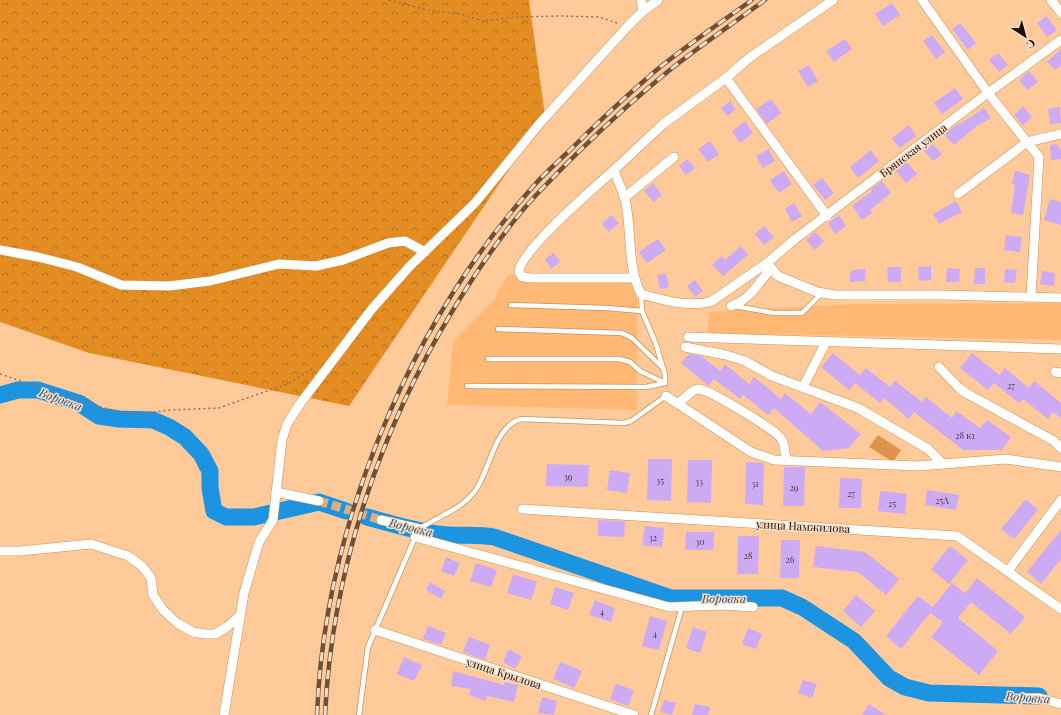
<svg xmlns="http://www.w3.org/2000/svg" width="1061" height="715" font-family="'Playfair Display',serif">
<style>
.built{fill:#ffb975}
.forest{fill:url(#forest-crowns)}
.pitch{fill:#dc944a}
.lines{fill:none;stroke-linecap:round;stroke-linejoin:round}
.river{stroke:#1d94e2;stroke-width:17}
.building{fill:#ccabf4}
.minor-tunnel{stroke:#dcae83;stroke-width:9;stroke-dasharray:9 4.5;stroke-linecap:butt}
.service-casing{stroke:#cc9053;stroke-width:6}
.minor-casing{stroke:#cc9053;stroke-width:10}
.path{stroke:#957152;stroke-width:1.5;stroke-dasharray:2 3;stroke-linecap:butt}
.service{stroke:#fff;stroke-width:4.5}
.minor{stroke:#fff;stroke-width:9}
.rail-casing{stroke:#6f5138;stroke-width:4.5}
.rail{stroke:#f7ddc6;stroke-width:3;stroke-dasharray:9;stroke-linecap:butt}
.labels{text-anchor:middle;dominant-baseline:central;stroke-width:3;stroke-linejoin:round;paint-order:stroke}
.number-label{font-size:9px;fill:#4a343d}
.street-label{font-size:11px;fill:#1e0c00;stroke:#f7ddc6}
.water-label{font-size:12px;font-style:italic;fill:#2a5375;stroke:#f7ddc6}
</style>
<defs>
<pattern id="forest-crowns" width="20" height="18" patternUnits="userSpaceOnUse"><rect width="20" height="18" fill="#e38c22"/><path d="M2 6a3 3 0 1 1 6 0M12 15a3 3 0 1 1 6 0" fill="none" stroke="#b7711b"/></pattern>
</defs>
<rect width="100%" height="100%" fill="#feca9a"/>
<g class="built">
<polygon points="509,274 637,278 637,410 447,405 453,342 493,301"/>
<polygon points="1061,303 1061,340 707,333 709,312 852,304"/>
</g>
<polygon class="forest" points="0,0 529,0 545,116 349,406 89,353 0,322"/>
<polygon class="pitch" points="878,435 901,450 893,462 869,447"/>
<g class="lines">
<g class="river">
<polyline points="0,395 18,390 38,390 79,403 99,416 119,419 153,420 169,427 185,437 201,454 210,471 210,488 214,511 226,517 254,517 319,502 346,511"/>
<path d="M367,517C393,524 421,533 448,535C464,536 477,534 494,537L671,598H782L802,607L854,641L889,678L905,687L929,693L1039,696"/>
</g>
</g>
<g class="building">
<polygon points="892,3 900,15 883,26 875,14"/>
<polygon points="1046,16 1057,30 1047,37 1037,23"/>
<polygon points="960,23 976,43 968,50 952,29"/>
<polygon points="932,35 945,52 936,59 923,41"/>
<polygon points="845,39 852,49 834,62 826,51"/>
<polygon points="1061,49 1061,65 1055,70 1047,62"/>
<polygon points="998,53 1008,65 999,72 989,60"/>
<polygon points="809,65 818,81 808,87 798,71"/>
<polygon points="1029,71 1038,82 1027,90 1019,80"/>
<polygon points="955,88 963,99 942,114 934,103"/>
<polygon points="771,99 781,113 767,124 756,109"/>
<polygon points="730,101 736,109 727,116 721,108"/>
<polygon points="1023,106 1032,117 1023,125 1014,115"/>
<polygon points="1060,107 1061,123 1050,124 1048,109"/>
<polygon points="984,108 991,118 977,126 954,145 944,134 959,123 960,124"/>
<polygon points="745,121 753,133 740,143 732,131"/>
<polygon points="909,125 916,136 899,148 892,138"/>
<polygon points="710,141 719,154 708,162 698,149"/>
<polygon points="933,144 942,154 933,161 924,151"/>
<polygon points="1056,144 1061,150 1061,159 1051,160 1050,145"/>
<polygon points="769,149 775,161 763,168 756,156"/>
<polygon points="871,150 879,161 858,178 850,167"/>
<polygon points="687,159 695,168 686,175 679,166"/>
<polygon points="907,162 917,174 906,183 896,171"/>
<polygon points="784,171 792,184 779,193 770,180"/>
<polygon points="1015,171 1030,175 1023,215 1011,213 1015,185 1012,184"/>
<polygon points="822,178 834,193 825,200 813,185"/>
<polygon points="882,181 891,193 870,210 872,213 862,220 852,206 872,191 871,189"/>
<polygon points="653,183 662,195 653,202 644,191"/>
<polygon points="1050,199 1061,202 1061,225 1044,220"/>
<polygon points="956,201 962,212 939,224 933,214"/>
<polygon points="794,203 802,216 792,222 785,209"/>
<polygon points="611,215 619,223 609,232 602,224"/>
<polygon points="839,215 846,226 835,234 828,223"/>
<polygon points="764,226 774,237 764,245 755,234"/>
<polygon points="815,232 824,241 815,250 806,240"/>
<polygon points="1006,235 1022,237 1020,252 1004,250"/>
<polygon points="658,239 666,250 647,263 639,252"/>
<polygon points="741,246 748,255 723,276 712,265 722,256 725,260"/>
<polygon points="554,253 560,262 551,269 545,259"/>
<polygon points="931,266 931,280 919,281 918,267"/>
<polygon points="887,267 901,267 901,282 888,282"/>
<polygon points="947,268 960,269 959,282 946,282"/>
<polygon points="975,268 985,268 985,284 974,284"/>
<polygon points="865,269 866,281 850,282 850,273 854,270"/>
<polygon points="1005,269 1017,270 1015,283 1004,282"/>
<polygon points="1042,271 1055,273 1054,286 1040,284"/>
<polygon points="666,274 669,287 660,289 657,275"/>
<polygon points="695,280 703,291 695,297 687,286"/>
<polygon points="833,353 860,375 866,368 890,387 895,381 922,402 926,397 952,418 956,411 980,428 987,420 1011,437 1002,450 963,450 914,412 909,419 884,398 880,403 855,383 849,390 821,367"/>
<polygon points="972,353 999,375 1005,368 1029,388 1034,381 1061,403 1061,418 1053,412 1048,419 1023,399 1019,403 994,383 988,390 960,368"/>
<polygon points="689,354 701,356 720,371 725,364 749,384 754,377 781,399 785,393 811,414 820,402 861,434 849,448 823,451 774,408 768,415 743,395 740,399 714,379 709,386 681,363"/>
<polygon points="648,459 672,459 671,501 647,500"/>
<polygon points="688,460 712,460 711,503 687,502"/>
<polygon points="746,462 764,463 763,505 745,504"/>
<polygon points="547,464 589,465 588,487 546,486"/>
<polygon points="784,467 805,467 804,506 783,506"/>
<polygon points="610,470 630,473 627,493 607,490"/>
<polygon points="840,478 862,479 861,508 839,508"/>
<polygon points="927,490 959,495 956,510 925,505"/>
<polygon points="880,491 907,494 905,514 878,511"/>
<polygon points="1026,499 1038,510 1014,539 1001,529"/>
<polygon points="598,520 625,521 624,537 598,536"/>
<polygon points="645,526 664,528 662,547 642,545"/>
<polygon points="1061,530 1061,559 1041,584 1027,572"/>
<polygon points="686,532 714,532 713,550 685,550"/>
<polygon points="738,536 759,536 758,574 737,574"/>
<polygon points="781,540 800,540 799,578 780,578"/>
<polygon points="816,546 865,552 899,579 886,595 858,572 813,567"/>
<polygon points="950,546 968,560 949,584 931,569"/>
<polygon points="446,557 460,563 454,576 441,571"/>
<polygon points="476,563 497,570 491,587 470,581"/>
<polygon points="513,574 537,582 531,600 507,593"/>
<polygon points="977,578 1025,617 1011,634 971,602 958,618 998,651 979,675 931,637 943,622 930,613 901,649 886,636 918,596 933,607 952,583 965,593"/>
<polygon points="430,582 445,591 441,599 426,590"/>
<polygon points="555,587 574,593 568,610 550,604"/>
<polygon points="856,595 875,611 861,627 843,611"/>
<polygon points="595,600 615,608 611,622 589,615"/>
<polygon points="650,616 667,621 659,650 642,646"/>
<polygon points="428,626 446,633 441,645 423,639"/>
<polygon points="693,627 707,632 700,653 686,648"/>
<polygon points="748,628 762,634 756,649 742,644"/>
<polygon points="469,637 490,645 485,660 463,652"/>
<polygon points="509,649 522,656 515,669 503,662"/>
<polygon points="404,657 422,665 414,681 397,674"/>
<polygon points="560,662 582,671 574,688 553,679"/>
<polygon points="453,671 504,685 504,682 518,685 514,702 487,696 486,701 469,695 471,689 451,686"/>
<polygon points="803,680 817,684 812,698 798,693"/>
<polygon points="616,684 634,690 628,706 610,699"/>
<polygon points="542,697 557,701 554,715 538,713"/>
<polygon points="664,700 676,703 672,715 660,712"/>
<polygon points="695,704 710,707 708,715 692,715"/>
<polygon points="869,704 886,715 862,715"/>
</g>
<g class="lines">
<polyline class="minor-tunnel" points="319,501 381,520"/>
<defs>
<g id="service">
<polyline points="641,294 642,311 656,344 665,375 665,383"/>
<polyline points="511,305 607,308 642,311"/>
<polyline points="735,306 774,313 802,313 822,293"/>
<polyline points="498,329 622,333 632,338 663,368"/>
<polyline points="488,359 619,359 630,362 640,371 665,383"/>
<polyline points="467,386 646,387 665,383"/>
<path d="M419,529C438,516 461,510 475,491C490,470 495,424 522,419L624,423L631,421L666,396"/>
<polyline points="359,715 368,647 416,535"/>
<polyline points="651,715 682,607"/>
</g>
<g id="minor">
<polyline points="641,0 643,11"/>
<path d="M833,0L749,58L726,78L663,124L614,170C617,180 622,189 625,199C632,228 627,268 641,294C662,300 690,308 712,301L767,263L795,239L988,93L1061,40"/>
<polyline points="922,0 988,93 1027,142 1061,134"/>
<polyline points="1051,0 1061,13"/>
<polyline points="726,78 827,216"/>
<path d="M614,170C596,186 519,252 519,272L522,277L531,278H634"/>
<polyline points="958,194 1027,142 1039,157 1031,296"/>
<polyline points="624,198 674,157"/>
<polyline points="0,250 38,257 77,267 121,285 169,286 210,281 279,264 316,266 343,260 388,243 405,241 425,252"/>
<polyline points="767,263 778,276 817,292 835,295 944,295 1061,298"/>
<path d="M731,306C751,299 757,284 771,269"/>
<polyline points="688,337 1061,349"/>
<polyline points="685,347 726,355 745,361 772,376 858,408 928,449 943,464"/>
<polyline points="939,367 959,388 966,393 1054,441 1061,448"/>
<polyline points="1055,372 1061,373"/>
<polyline points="803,387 826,342"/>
<polyline points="666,396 751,452 774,460 918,466 1006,459 1061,467"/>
<path d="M679,403C684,399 692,389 699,389C709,390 777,430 782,440C785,445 785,454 786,461"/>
<polyline points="276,492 319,501"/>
<polyline points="522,509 957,536 1061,609"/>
<polyline points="381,520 420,529"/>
<polyline points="415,537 669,607 723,605 753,607"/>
<polyline points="0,551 20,551 91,544 128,556 142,566 151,578 153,595 163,610 177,623 193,632 204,634 215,634 227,627 240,615"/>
<polyline points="1008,571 1061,500"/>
<polyline points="375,630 634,715"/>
<polyline points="1021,698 1039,698 1061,704"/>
<polyline points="224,715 244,593 259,542 273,520 282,440 287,424 299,405 371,310 409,267 475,203 540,123 627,27 643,11 658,0"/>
</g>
</defs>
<use href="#service" class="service-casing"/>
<use href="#minor" class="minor-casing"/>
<g class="path">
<polyline points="389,0 428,10 461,14 483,21 517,17 559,16 599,17 617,23"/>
<polyline points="0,374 93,405 133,415 170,410 219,408 287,384 314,368"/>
</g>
<use href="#service" class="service"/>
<use href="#minor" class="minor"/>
<defs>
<g id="rail">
<path d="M317,715C324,530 407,329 530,190C541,177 554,165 567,153C595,125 624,98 653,73C684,47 719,24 752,0"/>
<path d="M325,715C332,571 379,432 453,310C478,269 506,227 538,193C576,153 618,113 660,78C693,50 730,26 765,0"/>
</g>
</defs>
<use href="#rail" class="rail-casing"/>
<use href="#rail" class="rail"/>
</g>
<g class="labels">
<g class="number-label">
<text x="1011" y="385">27</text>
<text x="965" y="435">28 к1</text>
<text x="568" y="476">39</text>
<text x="660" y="480">35</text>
<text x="699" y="481">33</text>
<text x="755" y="483">31</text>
<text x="794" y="487">29</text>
<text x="851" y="493">27</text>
<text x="942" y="500">25А</text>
<text x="892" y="503">25</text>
<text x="653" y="537">32</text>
<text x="700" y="541">30</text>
<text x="748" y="555">28</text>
<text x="790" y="559">26</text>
<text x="602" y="611">4</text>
<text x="655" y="633">4</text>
</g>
<g class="street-label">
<text transform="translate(913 150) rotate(-37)">Брянская улица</text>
<text transform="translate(803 526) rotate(3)">улица Намжилова</text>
<text transform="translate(504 673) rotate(18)">улица Крылова</text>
</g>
<g class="water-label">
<text transform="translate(61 399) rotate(20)">Воровка</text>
<text transform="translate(411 527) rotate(13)">Воровка</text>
<text x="724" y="598">Воровка</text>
<text transform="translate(1028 697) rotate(4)">Воровка</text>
</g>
</g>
<g transform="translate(1025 36) rotate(144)" stroke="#f7ddc6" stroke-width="3" paint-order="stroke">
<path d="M0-3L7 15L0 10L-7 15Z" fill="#1e0c00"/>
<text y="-6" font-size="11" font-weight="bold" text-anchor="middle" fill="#1e0c00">С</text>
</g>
</svg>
